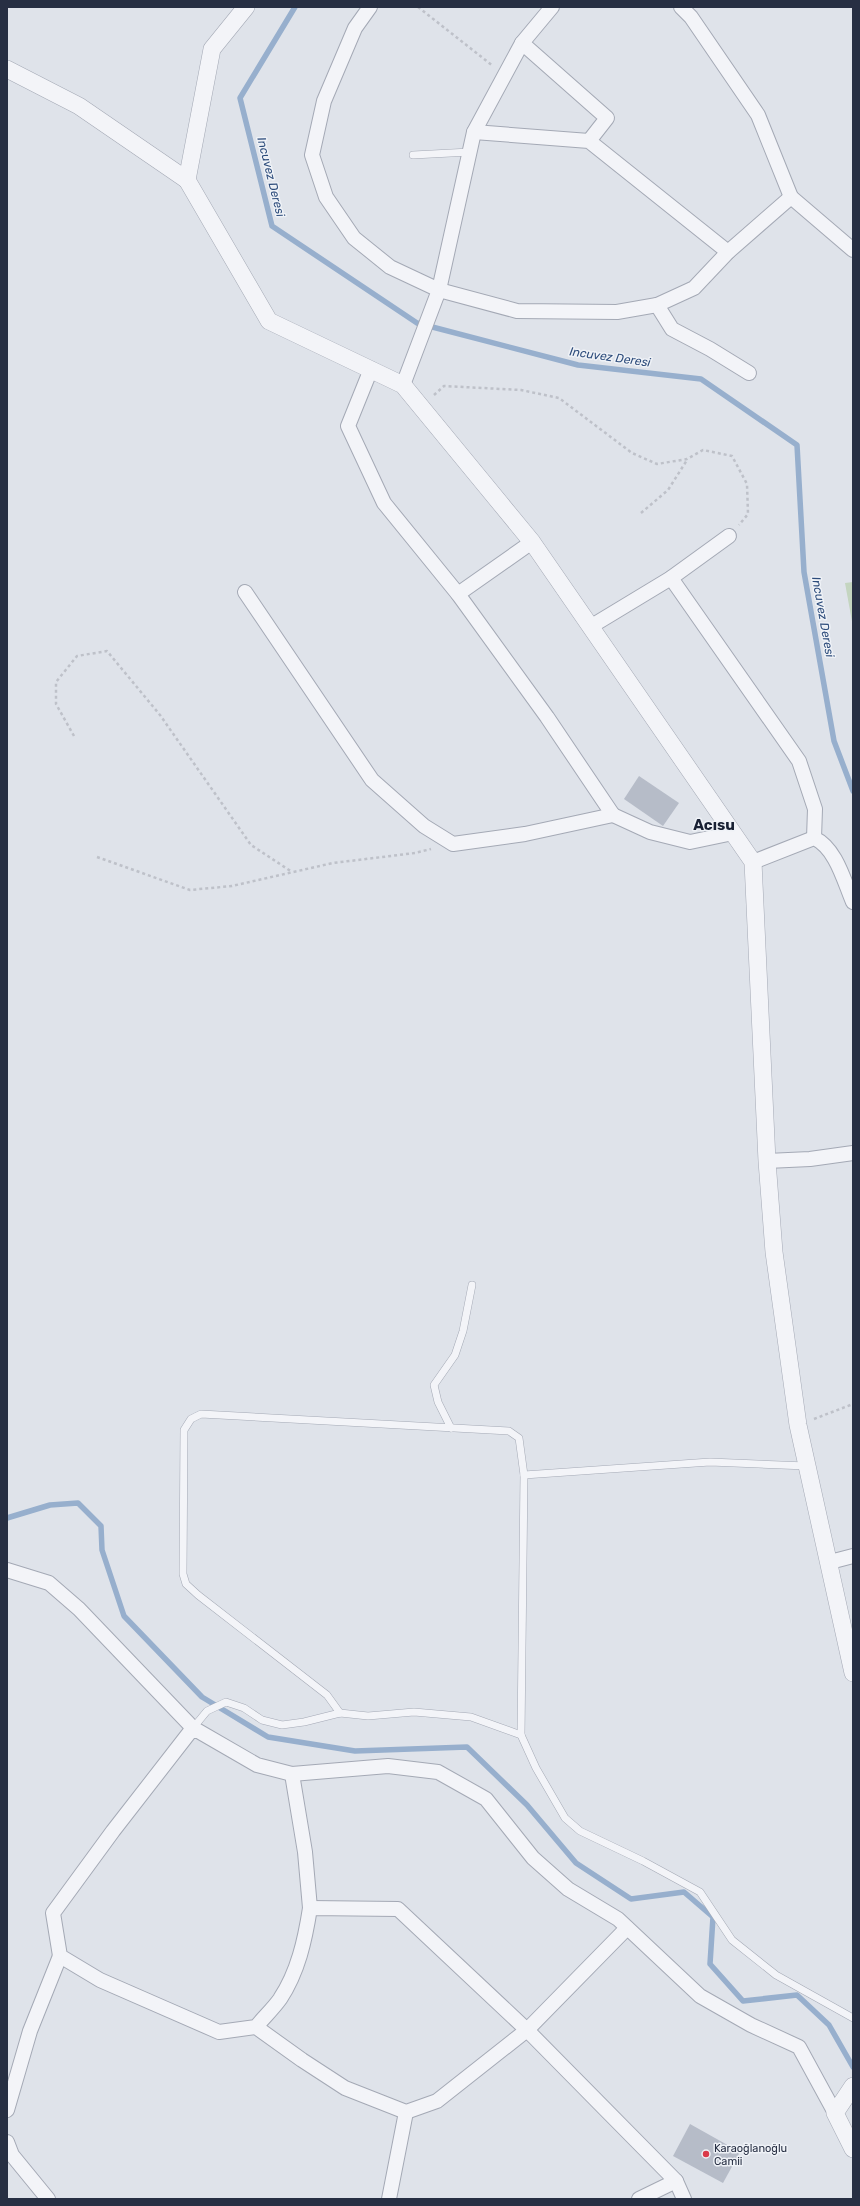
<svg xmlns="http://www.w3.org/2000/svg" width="860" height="2206" font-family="Rubik,sans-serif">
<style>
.green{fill:#c4d5c0}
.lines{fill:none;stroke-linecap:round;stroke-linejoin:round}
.stream{stroke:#97afcd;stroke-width:5.5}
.building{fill:#b6bcc8}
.service-casing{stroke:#a4a9b5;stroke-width:8}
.minor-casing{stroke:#a4a9b5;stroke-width:16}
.tertiary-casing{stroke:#a4a9b5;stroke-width:18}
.path{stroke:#bec1c9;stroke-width:2.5;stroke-dasharray:3 3;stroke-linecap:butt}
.service{stroke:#f3f4f8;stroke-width:7}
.minor{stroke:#f3f4f8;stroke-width:14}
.tertiary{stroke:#f3f4f8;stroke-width:17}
.poi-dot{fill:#da3949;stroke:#eff2f7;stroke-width:1.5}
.labels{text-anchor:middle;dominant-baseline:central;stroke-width:3;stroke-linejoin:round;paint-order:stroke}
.poi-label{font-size:11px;fill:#272f43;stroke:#eff2f7;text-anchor:start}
.water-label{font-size:12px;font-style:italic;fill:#2d4c7b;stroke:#eff2f7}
.district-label{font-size:15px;font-weight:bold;fill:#192134;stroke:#eff2f7}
</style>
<rect width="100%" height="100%" fill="#dfe3ea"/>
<polygon class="green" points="853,582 853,627 845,583"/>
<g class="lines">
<g class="stream">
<polyline points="295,7 240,98 272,226 417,323 578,365 701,379 797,445 804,572 834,741 853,791"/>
<polyline points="7,1518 50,1505 78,1503 101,1526 102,1550 124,1616 202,1697 268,1737 355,1751 467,1747 527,1805 576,1863 631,1899 684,1892 713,1917 710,1964 743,2001 797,1995 829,2025 853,2067"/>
</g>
</g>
<g class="building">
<polygon points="639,776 679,803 663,826 624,799"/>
<polygon points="690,2124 740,2152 723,2183 673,2156"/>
</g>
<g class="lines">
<defs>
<g id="service">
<polyline points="413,155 470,152"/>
<polyline points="451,1428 438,1402 434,1385 455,1355 463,1331 472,1285"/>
<polyline points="524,1475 521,1735 536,1768 565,1818 580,1831 643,1861 700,1892 732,1940 776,1975 853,2018"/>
<polyline points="340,1713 327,1695 198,1595 186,1584 183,1574 184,1430 191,1419 201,1414 509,1431 519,1438 524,1475 710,1462 807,1466"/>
<polyline points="193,1728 207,1711 226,1702 244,1708 262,1720 282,1725 304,1722 340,1713 368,1716 414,1712 471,1717 521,1735"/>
</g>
<g id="minor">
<polyline points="370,7 355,28 324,101 312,155 326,197 354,238 390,267 439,290 517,311 617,312 657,305 694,288 728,252 791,197 853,250"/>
<polyline points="681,7 691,17 758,115 791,197"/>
<polyline points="522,43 607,118 589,141"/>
<polyline points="474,132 589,141 728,252"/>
<polyline points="657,305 672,329 710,349 749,373"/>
<polyline points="403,385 439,290 474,132 522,43 552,7"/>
<polyline points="671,578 799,761 815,809 814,838"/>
<polyline points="245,592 372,780 424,826 453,844 525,834 613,815 547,717 458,594 384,503 348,426 371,369"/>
<polyline points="458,594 532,542"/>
<polyline points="590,627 671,578 729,536"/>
<polyline points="613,815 650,832 690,842 733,833"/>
<path d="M753,862L814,838C836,848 844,881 853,902"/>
<polyline points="767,1161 810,1159 853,1153"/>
<polyline points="830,1562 853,1556"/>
<polyline points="7,1570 49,1583 79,1609 193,1728"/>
<polyline points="292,1774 305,1852 310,1908"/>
<polyline points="256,2027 302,2060 345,2088 406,2112 437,2101 527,2030 627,1928"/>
<polyline points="7,2110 30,2031 60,1956"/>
<polyline points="7,2142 12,2155 48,2199"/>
<polyline points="389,2199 406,2112"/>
<polyline points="639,2199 676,2181"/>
<path d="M684,2199L676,2181L527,2030L398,1909L310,1908C305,1940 298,1972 280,1999C273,2009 263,2018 256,2027L219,2032L100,1980L60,1956L53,1913L113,1831L193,1728L257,1765L292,1774L388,1766L438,1772L486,1799L533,1858L568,1889L618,1919L700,1996L751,2025L799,2047L835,2113"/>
</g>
<g id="tertiary">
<polyline points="246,7 212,49 187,180 269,321 403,385 532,542 753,862 767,1161 774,1252 798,1425 853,1673"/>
<polyline points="7,69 79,106 187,180"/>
<polyline points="853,2086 835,2113 853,2149"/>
</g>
</defs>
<use href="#service" class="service-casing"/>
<use href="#minor" class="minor-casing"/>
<use href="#tertiary" class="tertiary-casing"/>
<g class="path">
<polyline points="418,7 493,66"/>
<polyline points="434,395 444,386 521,390 559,398 632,453 657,464 687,459 703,450 732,456 747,484 748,514 739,525"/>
<polyline points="641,513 668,490 687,460"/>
<polyline points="74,736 56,704 56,682 77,656 107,651 160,715 251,845 292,872"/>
<polyline points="97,857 190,890 232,886 333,863 415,853 431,849"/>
<polyline points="814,1419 853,1404"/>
</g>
<use href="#service" class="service"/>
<use href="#minor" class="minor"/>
<use href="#tertiary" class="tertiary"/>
</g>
<circle class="poi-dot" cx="706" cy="2154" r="4"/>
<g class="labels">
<g class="poi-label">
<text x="714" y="2148">Karaoğlanoğlu<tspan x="714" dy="13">Camii</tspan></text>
</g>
<g class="water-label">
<text transform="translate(271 177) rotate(76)">Incuvez Deresi</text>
<text transform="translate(610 357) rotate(8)">Incuvez Deresi</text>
<text transform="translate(823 617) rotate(80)">Incuvez Deresi</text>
</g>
<g class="district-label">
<text x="714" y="825">Acısu</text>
</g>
</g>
<rect width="860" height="2206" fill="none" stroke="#272f43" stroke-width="16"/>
</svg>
